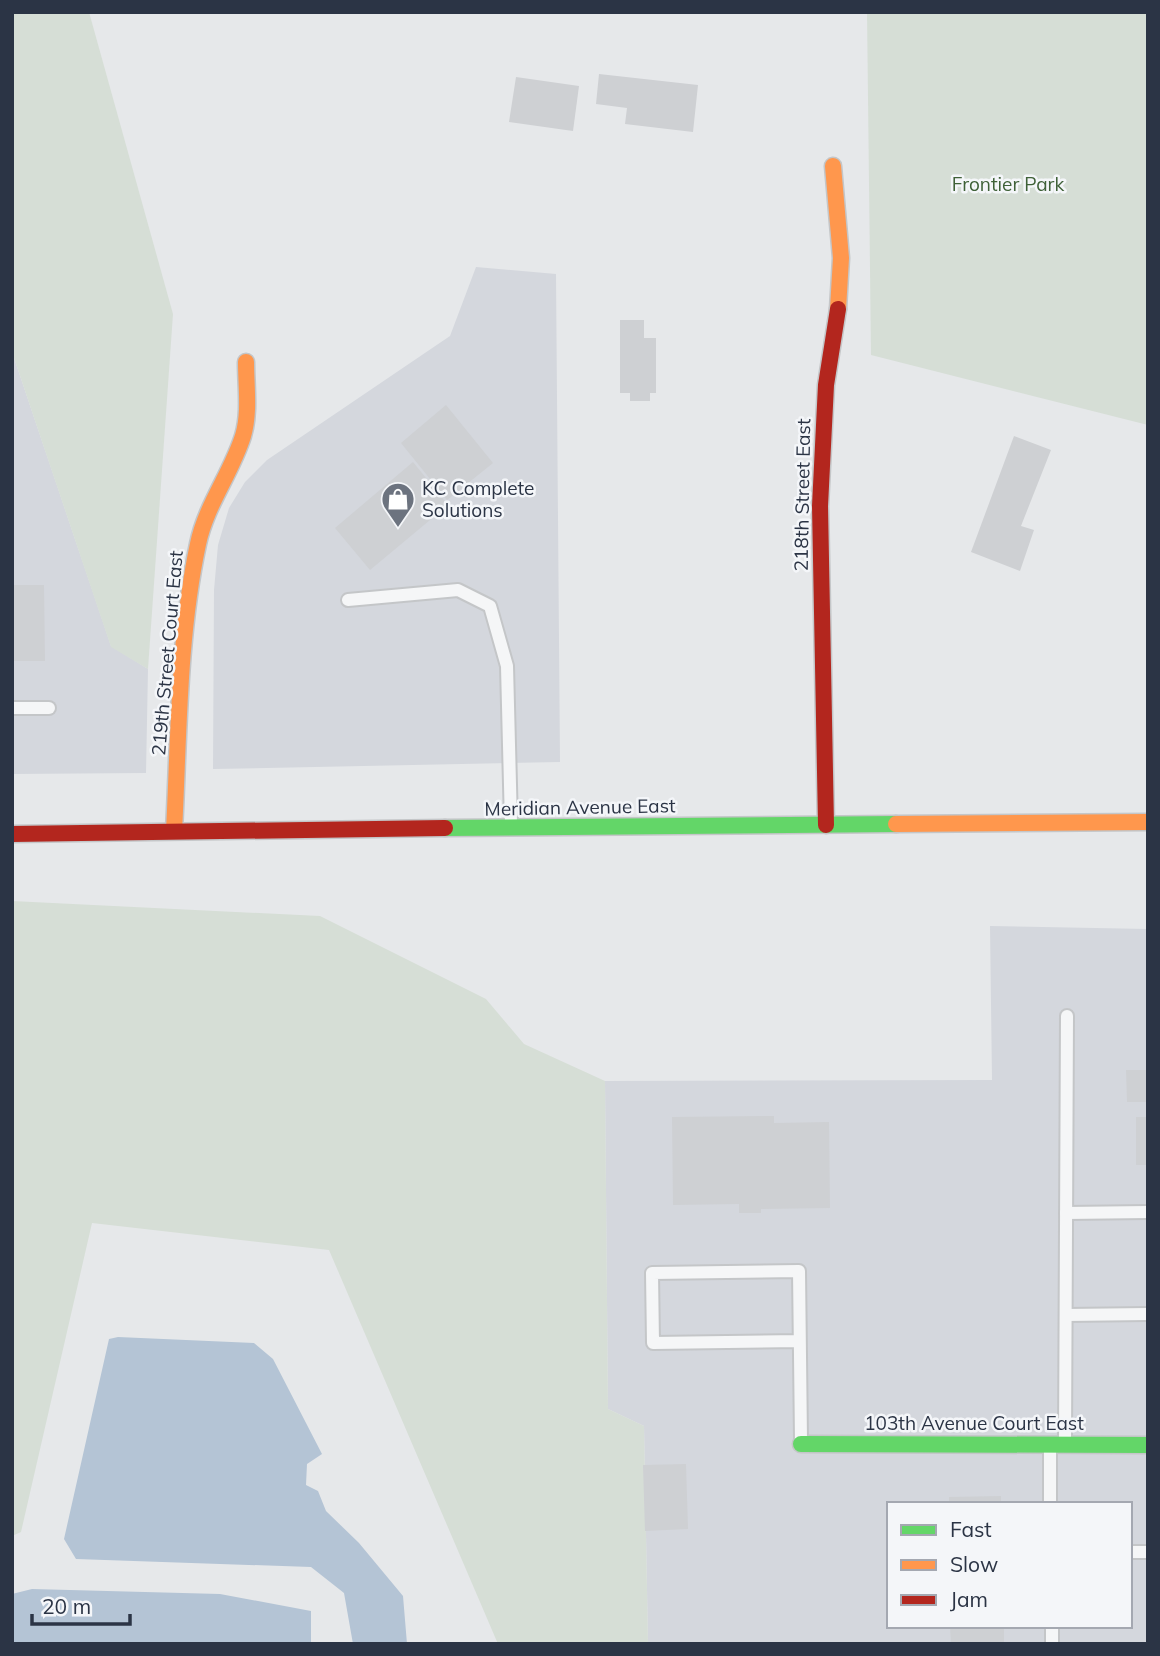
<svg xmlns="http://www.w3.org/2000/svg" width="1160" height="1656" font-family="Mulish,sans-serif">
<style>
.built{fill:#d4d7dd;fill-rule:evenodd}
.green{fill:#d6ded6}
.water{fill:#b4c4d5}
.building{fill:#ced0d3}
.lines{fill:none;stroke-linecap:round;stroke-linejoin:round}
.lane-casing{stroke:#c4c6c8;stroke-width:16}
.fast-casing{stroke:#c4c6c8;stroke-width:19}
.slow-casing{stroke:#c4c6c8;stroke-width:19}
.jam-casing{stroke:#c4c6c8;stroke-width:19}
.lane{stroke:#f5f6f7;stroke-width:12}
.fast{stroke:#63d668;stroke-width:16}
.slow{stroke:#ff974d;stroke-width:16}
.jam{stroke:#b3261e;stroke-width:16}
.labels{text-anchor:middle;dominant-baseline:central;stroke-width:5;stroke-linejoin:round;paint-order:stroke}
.park-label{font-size:19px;fill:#3f6138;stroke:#f4f6f9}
.poi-label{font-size:19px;fill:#2b3445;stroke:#f4f6f9;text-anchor:start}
.street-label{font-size:19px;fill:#2b3445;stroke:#f4f6f9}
</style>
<rect width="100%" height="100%" fill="#e6e8ea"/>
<g class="built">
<polygon points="476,267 556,274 560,762 213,769 214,590 218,545 229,508 245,482 267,460 450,336"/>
<polygon points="12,352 111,646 148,669 146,773 12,774"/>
<path d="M990,926L1148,929V1644H648L644,1426L608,1409L605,1081L992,1080ZM889,1504H1130V1626H889Z"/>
</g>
<g class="green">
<polygon points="12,12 89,12 173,314 148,669 111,647 12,352"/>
<polygon points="867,12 1148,12 1148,425 871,355"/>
<polygon points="12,901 320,916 486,999 524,1044 605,1081 608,1409 644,1426 648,1644 498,1644 329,1250 92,1223 21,1532 12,1536"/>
</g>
<g class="water">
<polygon points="118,1337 254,1343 273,1359 322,1454 307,1464 306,1485 318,1491 326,1511 359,1543 403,1596 407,1644 353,1644 344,1593 311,1567 76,1559 64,1539 109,1339"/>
<polygon points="32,1589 220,1594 311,1611 311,1644 12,1644 12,1594"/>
</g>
<g class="building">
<polygon points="599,74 698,85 693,132 625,124 627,108 596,104"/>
<polygon points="516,77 579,86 573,131 509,122"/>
<polygon points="620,320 644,320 644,338 656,338 656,393 650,393 650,401 630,401 630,393 620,393"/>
<polygon points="446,405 493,463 447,500 401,443"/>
<polygon points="1014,436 1051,450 1021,526 1034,530 1020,571 971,552"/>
<polygon points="413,462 448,505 370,570 335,528"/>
<polygon points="12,585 44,585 45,661 12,661"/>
<polygon points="1126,1070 1148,1070 1148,1102 1127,1102"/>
<polygon points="774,1116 774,1123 829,1122 830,1208 761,1209 761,1213 739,1213 739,1204 673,1205 672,1117"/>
<rect x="1136" y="1117" width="12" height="48"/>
<polygon points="686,1464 688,1529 645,1531 643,1465"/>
<polygon points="1001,1496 1001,1504 949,1504 949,1497"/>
<polygon points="950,1626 1004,1626 1004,1644 951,1644"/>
</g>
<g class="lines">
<defs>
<g id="lane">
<polyline points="348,600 458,590 490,606 507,666 511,824"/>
<polyline points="12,708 49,708"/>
<polyline points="1066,1213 1148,1212"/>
<polyline points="1066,1315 1148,1314"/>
<polyline points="799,1341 653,1343 652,1273 799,1271 801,1440"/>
<polyline points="1065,1441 1067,1016"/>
<polyline points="1050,1449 1050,1504"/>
<polyline points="1130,1552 1148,1552"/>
<polyline points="1052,1626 1052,1644"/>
</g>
<g id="fast">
<polyline points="445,828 896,824"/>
<polyline points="801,1444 1148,1445"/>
</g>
<g id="slow">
<polyline points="833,166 841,258 838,309"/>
<polyline points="896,824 1148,822"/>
<path d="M174,831C179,736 178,638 198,544C206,505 231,474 243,436C250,413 246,386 246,362"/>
</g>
<g id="jam">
<polyline points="826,825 820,506 826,385 838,309"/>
<polyline points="12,834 445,828"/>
</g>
</defs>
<use href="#lane" class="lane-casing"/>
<use href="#fast" class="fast-casing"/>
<use href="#slow" class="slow-casing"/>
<use href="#jam" class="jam-casing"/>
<use href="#lane" class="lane"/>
<use href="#fast" class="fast"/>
<use href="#slow" class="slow"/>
<use href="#jam" class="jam"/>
</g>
<defs>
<symbol id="shop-pin" viewBox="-11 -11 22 30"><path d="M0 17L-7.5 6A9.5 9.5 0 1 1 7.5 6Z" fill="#6c737f" stroke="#f4f6f9"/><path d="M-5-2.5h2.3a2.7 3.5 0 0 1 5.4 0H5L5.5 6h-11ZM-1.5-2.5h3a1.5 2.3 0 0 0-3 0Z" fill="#fff"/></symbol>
</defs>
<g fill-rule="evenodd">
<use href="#shop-pin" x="379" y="480" width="38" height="52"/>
</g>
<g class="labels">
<g class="park-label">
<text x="1008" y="184">Frontier Park</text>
</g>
<g class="poi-label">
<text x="422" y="488">KC Complete<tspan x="422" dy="22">Solutions</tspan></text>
</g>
<g class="street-label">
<text transform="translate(802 495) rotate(-89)">218th Street East</text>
<text transform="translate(167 653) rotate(-85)">219th Street Court East</text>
<text transform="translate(580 807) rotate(-1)">Meridian Avenue East</text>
<text x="974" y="1423">103th Avenue Court East</text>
</g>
</g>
<rect width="1160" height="1656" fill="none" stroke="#2b3445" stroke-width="28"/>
<rect x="887" y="1502" width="245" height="126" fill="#f4f6f9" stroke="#a4a8b1" stroke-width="2"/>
<rect x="901" y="1525" width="35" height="10" fill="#63d668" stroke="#a4a8b1" stroke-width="2"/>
<text x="950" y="1537" font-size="21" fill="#2b3445">Fast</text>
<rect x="901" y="1560" width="35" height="10" fill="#ff974d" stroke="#a4a8b1" stroke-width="2"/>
<text x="950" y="1572" font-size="21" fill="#2b3445">Slow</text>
<rect x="901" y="1595" width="35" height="10" fill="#b3261e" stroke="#a4a8b1" stroke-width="2"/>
<text x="950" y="1607" font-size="21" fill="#2b3445">Jam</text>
<path d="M32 1614v10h98v-10" fill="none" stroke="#2b3445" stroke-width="3.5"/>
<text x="42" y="1614" font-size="21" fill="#2b3445" stroke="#f4f6f9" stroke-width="5" paint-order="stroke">20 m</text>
</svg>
